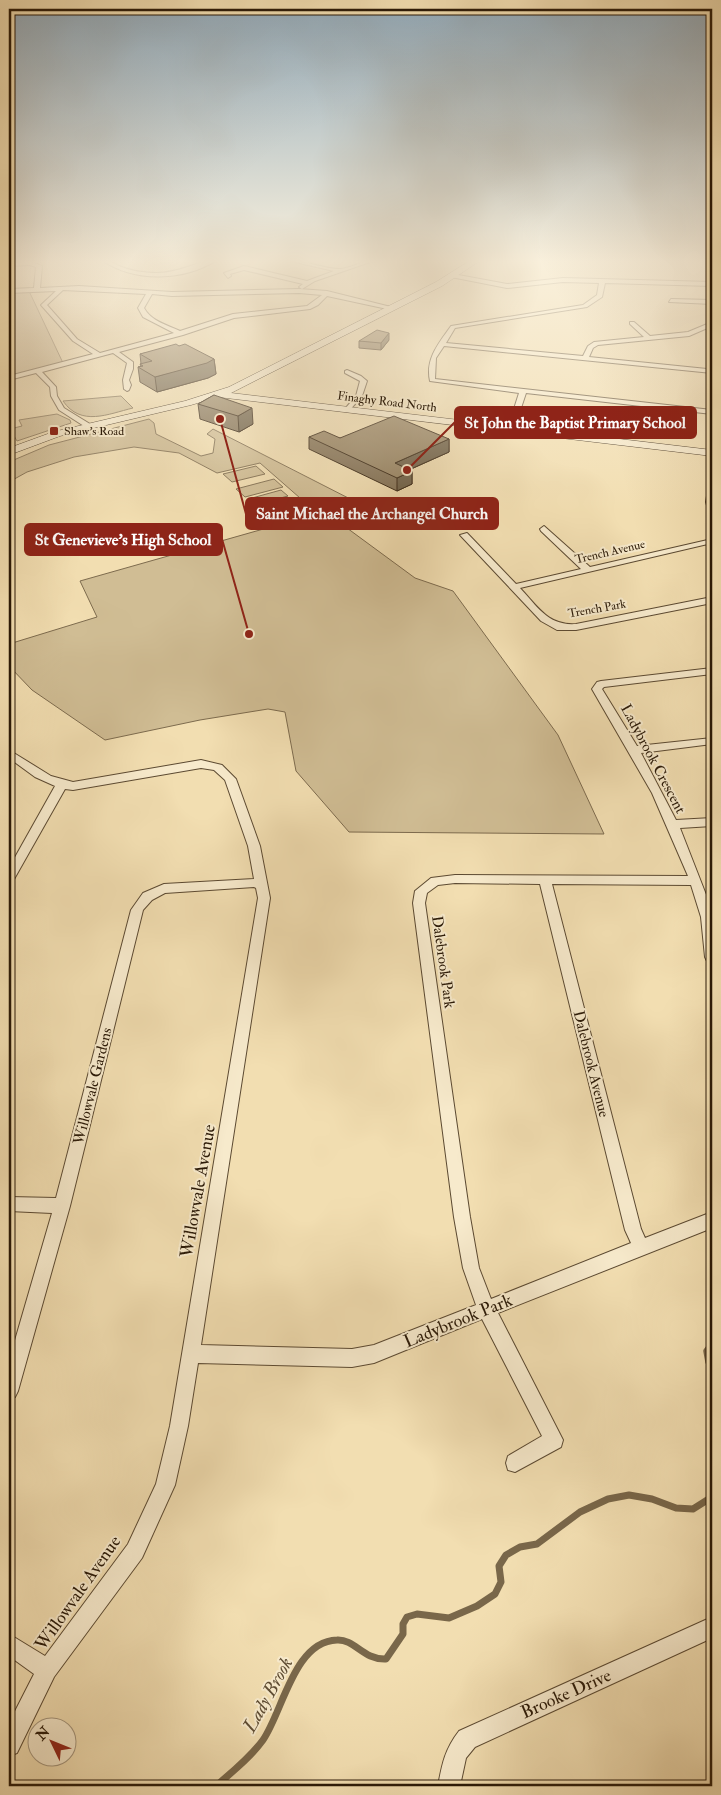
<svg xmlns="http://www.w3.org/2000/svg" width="721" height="1795" font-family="'IM FELL Double Pica',serif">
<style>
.green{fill:#d0bd94;stroke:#7d6b4e}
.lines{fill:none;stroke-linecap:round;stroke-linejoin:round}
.stream-far1{stroke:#79674a;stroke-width:5.5}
.stream{stroke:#79674a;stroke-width:7}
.street-casing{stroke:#5c4a32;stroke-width:2}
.secondary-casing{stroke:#2a1907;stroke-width:1}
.street{fill:#f7eacc;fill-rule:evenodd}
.secondary{fill:#f7eacc;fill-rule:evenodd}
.wall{fill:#7e6d52;stroke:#2a1907}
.shaded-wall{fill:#665942;stroke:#2a1907}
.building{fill:#927f5f;stroke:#2a1907}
.poi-dot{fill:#8f2418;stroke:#f7eacc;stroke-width:2}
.labels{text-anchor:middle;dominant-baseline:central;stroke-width:4;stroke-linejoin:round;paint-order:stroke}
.far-street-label{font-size:12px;fill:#2a1907;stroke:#f7eacc}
.far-poi-label{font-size:12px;fill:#2a1907;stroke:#f7eacc;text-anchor:start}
.street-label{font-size:15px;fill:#2a1907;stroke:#f7eacc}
.near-street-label{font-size:18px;fill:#2a1907;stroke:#f7eacc}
.near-water-label{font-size:19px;font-style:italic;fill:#5f4d34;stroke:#f7eacc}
.leader{fill:none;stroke:#8f2418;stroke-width:2}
.callout-dot{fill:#8f2418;stroke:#f7eacc;stroke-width:2}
.callout{fill:#8f2418;stroke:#8f2418;stroke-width:2}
.callout-label{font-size:16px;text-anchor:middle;font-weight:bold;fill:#fff}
</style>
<rect width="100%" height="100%" fill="#f2deb1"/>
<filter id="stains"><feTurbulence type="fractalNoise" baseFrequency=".004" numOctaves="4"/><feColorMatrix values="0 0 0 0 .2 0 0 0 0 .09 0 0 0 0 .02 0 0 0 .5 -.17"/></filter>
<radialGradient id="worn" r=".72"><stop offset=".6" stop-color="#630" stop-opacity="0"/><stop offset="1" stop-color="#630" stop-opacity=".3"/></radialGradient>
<g class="green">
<polygon points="29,291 63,363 9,377 9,292"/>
<path d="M121,396L133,408C108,414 81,427 63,401Z"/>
<polygon points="57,414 70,420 71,423 17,441 10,429 22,426 19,420"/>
<path d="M149,419L154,423L156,434L201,456L213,453L215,439L207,434L213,429L362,505C337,511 289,532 267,516L308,505L260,463L217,473L179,453L134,447L74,457L27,472L9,482V462L49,445Z"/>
<polygon points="256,466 265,474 232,482 223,474"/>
<polygon points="274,479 283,487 245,497 236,489"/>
<polygon points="281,490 288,496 258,504 252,498"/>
<polygon points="290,498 297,505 267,512 260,506"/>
<polygon points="332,517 415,578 453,591 558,735 604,834 349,832 296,771 285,712 268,709 200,720 105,740 32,690 9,666 9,644 97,617 80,581 274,526 293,526"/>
</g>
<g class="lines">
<polyline class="stream-far1" points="712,1367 708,1362 706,1351 712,1343"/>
<g class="stream">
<polyline points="711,1365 712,1367"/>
<path d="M216,1786C232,1772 250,1758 263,1740C283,1711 294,1641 337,1640C355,1639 363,1660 386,1659L403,1634V1624L407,1617L417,1614L449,1618L477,1606L495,1594L501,1582L499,1566L506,1555L520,1547L537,1544L580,1512L608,1499L629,1495L652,1499L676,1508L693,1509L712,1497"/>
</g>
<defs>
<g id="street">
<path d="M102,260C109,260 113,263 119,266C131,271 144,273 157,273C180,273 199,260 217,260C185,281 134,283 102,260Z"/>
<path d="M286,260C302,260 329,270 341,269C354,267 364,260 376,260L315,281L302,289L299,287L303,284L244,270L230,274L231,276L228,278L224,273L244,266L307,281L334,271Z"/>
<path d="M30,261L42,266L40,288L79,286L172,292L299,289L327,291L395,308L392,310L327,296L318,305L310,309L234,318L183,335L119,352L133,362V369L129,380L131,385L129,390L127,391L124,389L123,380L127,363L113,353L42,372L56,387L57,396L64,408L90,424L91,426L87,428L59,410L51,396L50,387L36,373L9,380V376L93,354L73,341L41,305L56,291L9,293V289L34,288L36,267L30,265L9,266V262ZM63,290L146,294L138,308L143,317L174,333L100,353L77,339L47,305ZM299,293L322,295L307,306L233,314L180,331C167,325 151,321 144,308L152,294L172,296Z"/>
<path d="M453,274L507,284L563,278L712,282V286L605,283L602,297L587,307L455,328L446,343L583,356L588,346L594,342L644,337L630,324V322H634L650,336L688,332L712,322V326L689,336L598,345L593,348L589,357L707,369L709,362L712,360V373L444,346L436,358L435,379L712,410V414L526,393L514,429L507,431L519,393L430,381C425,359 439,343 451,326L583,305L597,295L599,283L563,282L507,288L451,277Z"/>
<polygon points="671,299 712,300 712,304 669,302"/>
<polygon points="347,370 361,376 367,381 362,396 348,412 344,410 356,396 360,381 345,373 345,371"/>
<polygon points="709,484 712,484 712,511 708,509 706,502"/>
<path d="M544,526L590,567L712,539V543L520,588C538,607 548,626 576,624L712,597V603L576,630H557L541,621L460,535L467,533L516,584L581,569L541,531L540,529Z"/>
<path d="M712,668V674L604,687L602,689L637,746L712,738V744L641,753L676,820L712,818V826L680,828L712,910V962L707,961L705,957L701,917L691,885L552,884L641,1229L645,1238L712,1212V1228L498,1313L563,1440L561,1447L515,1472L508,1470L506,1463L508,1456L542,1436L482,1319L374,1363L352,1367L198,1363L188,1426L175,1485L142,1558L54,1677L17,1753L9,1756V1723L34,1674L9,1656V1634L45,1656L128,1544L156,1484L170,1426L258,898L256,888L254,887L165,893L152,900L143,910L70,1206L18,1391L15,1397L9,1400V1361L52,1213L9,1211V1197L56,1198L131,910L143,893L164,884L254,879L248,846L225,780L214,770L201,768L73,790L65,789L13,881L9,882V868L55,786L35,777L9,758V750L51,776L73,782L201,760L222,765L236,779L260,846L270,898L201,1345L352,1349L374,1345L476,1305L463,1268L454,1217L413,903L415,891L431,878L455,875L688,876L652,793L592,689L597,682L601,681ZM455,883L540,884L625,1230L631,1243L491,1299L479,1268L470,1217L425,903L427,893L438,885Z"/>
<path d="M712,1617V1638L475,1747L466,1758L460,1786H438C442,1764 445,1749 459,1731Z"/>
</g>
<polygon id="secondary" points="471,260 481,260 442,286 231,393 712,450 712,456 218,397 191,405 60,436 9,455 9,448 53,432 185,401 229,387 436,282"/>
</defs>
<use href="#street" class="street-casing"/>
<use href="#secondary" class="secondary-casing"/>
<use href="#street" class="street"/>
<use href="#secondary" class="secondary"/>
</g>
<g class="wall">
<polygon points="389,340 381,350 359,348 359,341"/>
<polygon points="179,346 214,359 216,374 208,378 157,392 140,382 138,367 141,366 140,364 141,364 140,354"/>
<polygon points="214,395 253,424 239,432 200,419 198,404"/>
<polygon points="309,437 340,438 449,439 449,452 409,470 412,471 412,484 397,491 309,449"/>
</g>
<g class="shaded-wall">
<polygon points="389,333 389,340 381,350 381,343"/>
<polygon points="214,359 216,374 208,378 157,392 155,377"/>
<polygon points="252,408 253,424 239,432 238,416"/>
<polygon points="449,439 449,452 395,476 395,463"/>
<polygon points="412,471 412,484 397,491 397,478"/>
</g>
<g class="building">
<polygon points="377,330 389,333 381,343 359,341"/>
<polygon points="176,344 179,346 185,344 214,359 207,363 155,377 138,367 143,366 140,364 152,361 140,354"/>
<polygon points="214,395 252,408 238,416 198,404"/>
<polygon points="394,416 449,439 395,463 412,471 397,478 309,437 324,431 340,438"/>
</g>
<linearGradient id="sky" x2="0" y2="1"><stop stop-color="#91aabb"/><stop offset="0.51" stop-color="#f9f0dc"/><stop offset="1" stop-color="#f9f0dc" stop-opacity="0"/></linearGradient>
<rect width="721" height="512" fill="url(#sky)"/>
<rect class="poi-dot" x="49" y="426" width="10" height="10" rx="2.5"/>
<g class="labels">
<g class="far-street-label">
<text transform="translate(387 402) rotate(7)">Finaghy Road North</text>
<text transform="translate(610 552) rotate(-13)">Trench Avenue</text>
<text transform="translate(597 609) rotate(-10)">Trench Park</text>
</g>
<g class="far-poi-label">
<text x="64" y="431">Shaw's Road</text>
</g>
<g class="street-label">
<text transform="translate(653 759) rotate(62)">Ladybrook Crescent</text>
<text transform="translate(443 962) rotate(82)">Dalebrook Park</text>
<text transform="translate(591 1064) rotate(76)">Dalebrook Avenue</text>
<text transform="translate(93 1086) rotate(-76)">Willowvale Gardens</text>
</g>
<g class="near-street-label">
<text transform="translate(198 1191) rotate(-80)">Willowvale Avenue</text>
<text transform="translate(458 1321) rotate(-22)">Ladybrook Park</text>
<text transform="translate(78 1593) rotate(-55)">Willowvale Avenue</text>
<text transform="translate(566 1694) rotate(-24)">Brooke Drive</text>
</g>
<g class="near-water-label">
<text transform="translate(268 1695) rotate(-61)">Lady Brook</text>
</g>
</g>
<path class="leader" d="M407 470L455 422M220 419L246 514M249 634L222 539"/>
<g class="callout-dot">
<circle cx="407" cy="470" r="5"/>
<circle cx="220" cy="419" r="5"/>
<circle cx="249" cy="634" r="5"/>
</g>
<g class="callout">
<rect x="455" y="407" width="241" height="31" rx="5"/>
<rect x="246" y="498" width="252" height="31" rx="5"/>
<rect x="25" y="524" width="197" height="31" rx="5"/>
</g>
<g class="callout-label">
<text x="575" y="428">St John the Baptist Primary School</text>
<text x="372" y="519">Saint Michael the Archangel Church</text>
<text x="123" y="545">St Genevieve's High School</text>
</g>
<rect width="721" height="1795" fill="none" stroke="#f2deb1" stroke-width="30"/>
<rect x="10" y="10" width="701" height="1775" fill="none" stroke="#2a1907" stroke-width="2.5"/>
<rect x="15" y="15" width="691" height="1765" fill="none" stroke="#2a1907"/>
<g transform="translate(52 1742) rotate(313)"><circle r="24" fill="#f7eacc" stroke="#a5967d"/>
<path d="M0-4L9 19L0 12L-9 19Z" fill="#8f2418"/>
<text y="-8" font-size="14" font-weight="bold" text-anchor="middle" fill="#2a1907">N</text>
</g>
<rect width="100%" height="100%" filter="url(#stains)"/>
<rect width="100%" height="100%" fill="url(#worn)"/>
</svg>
